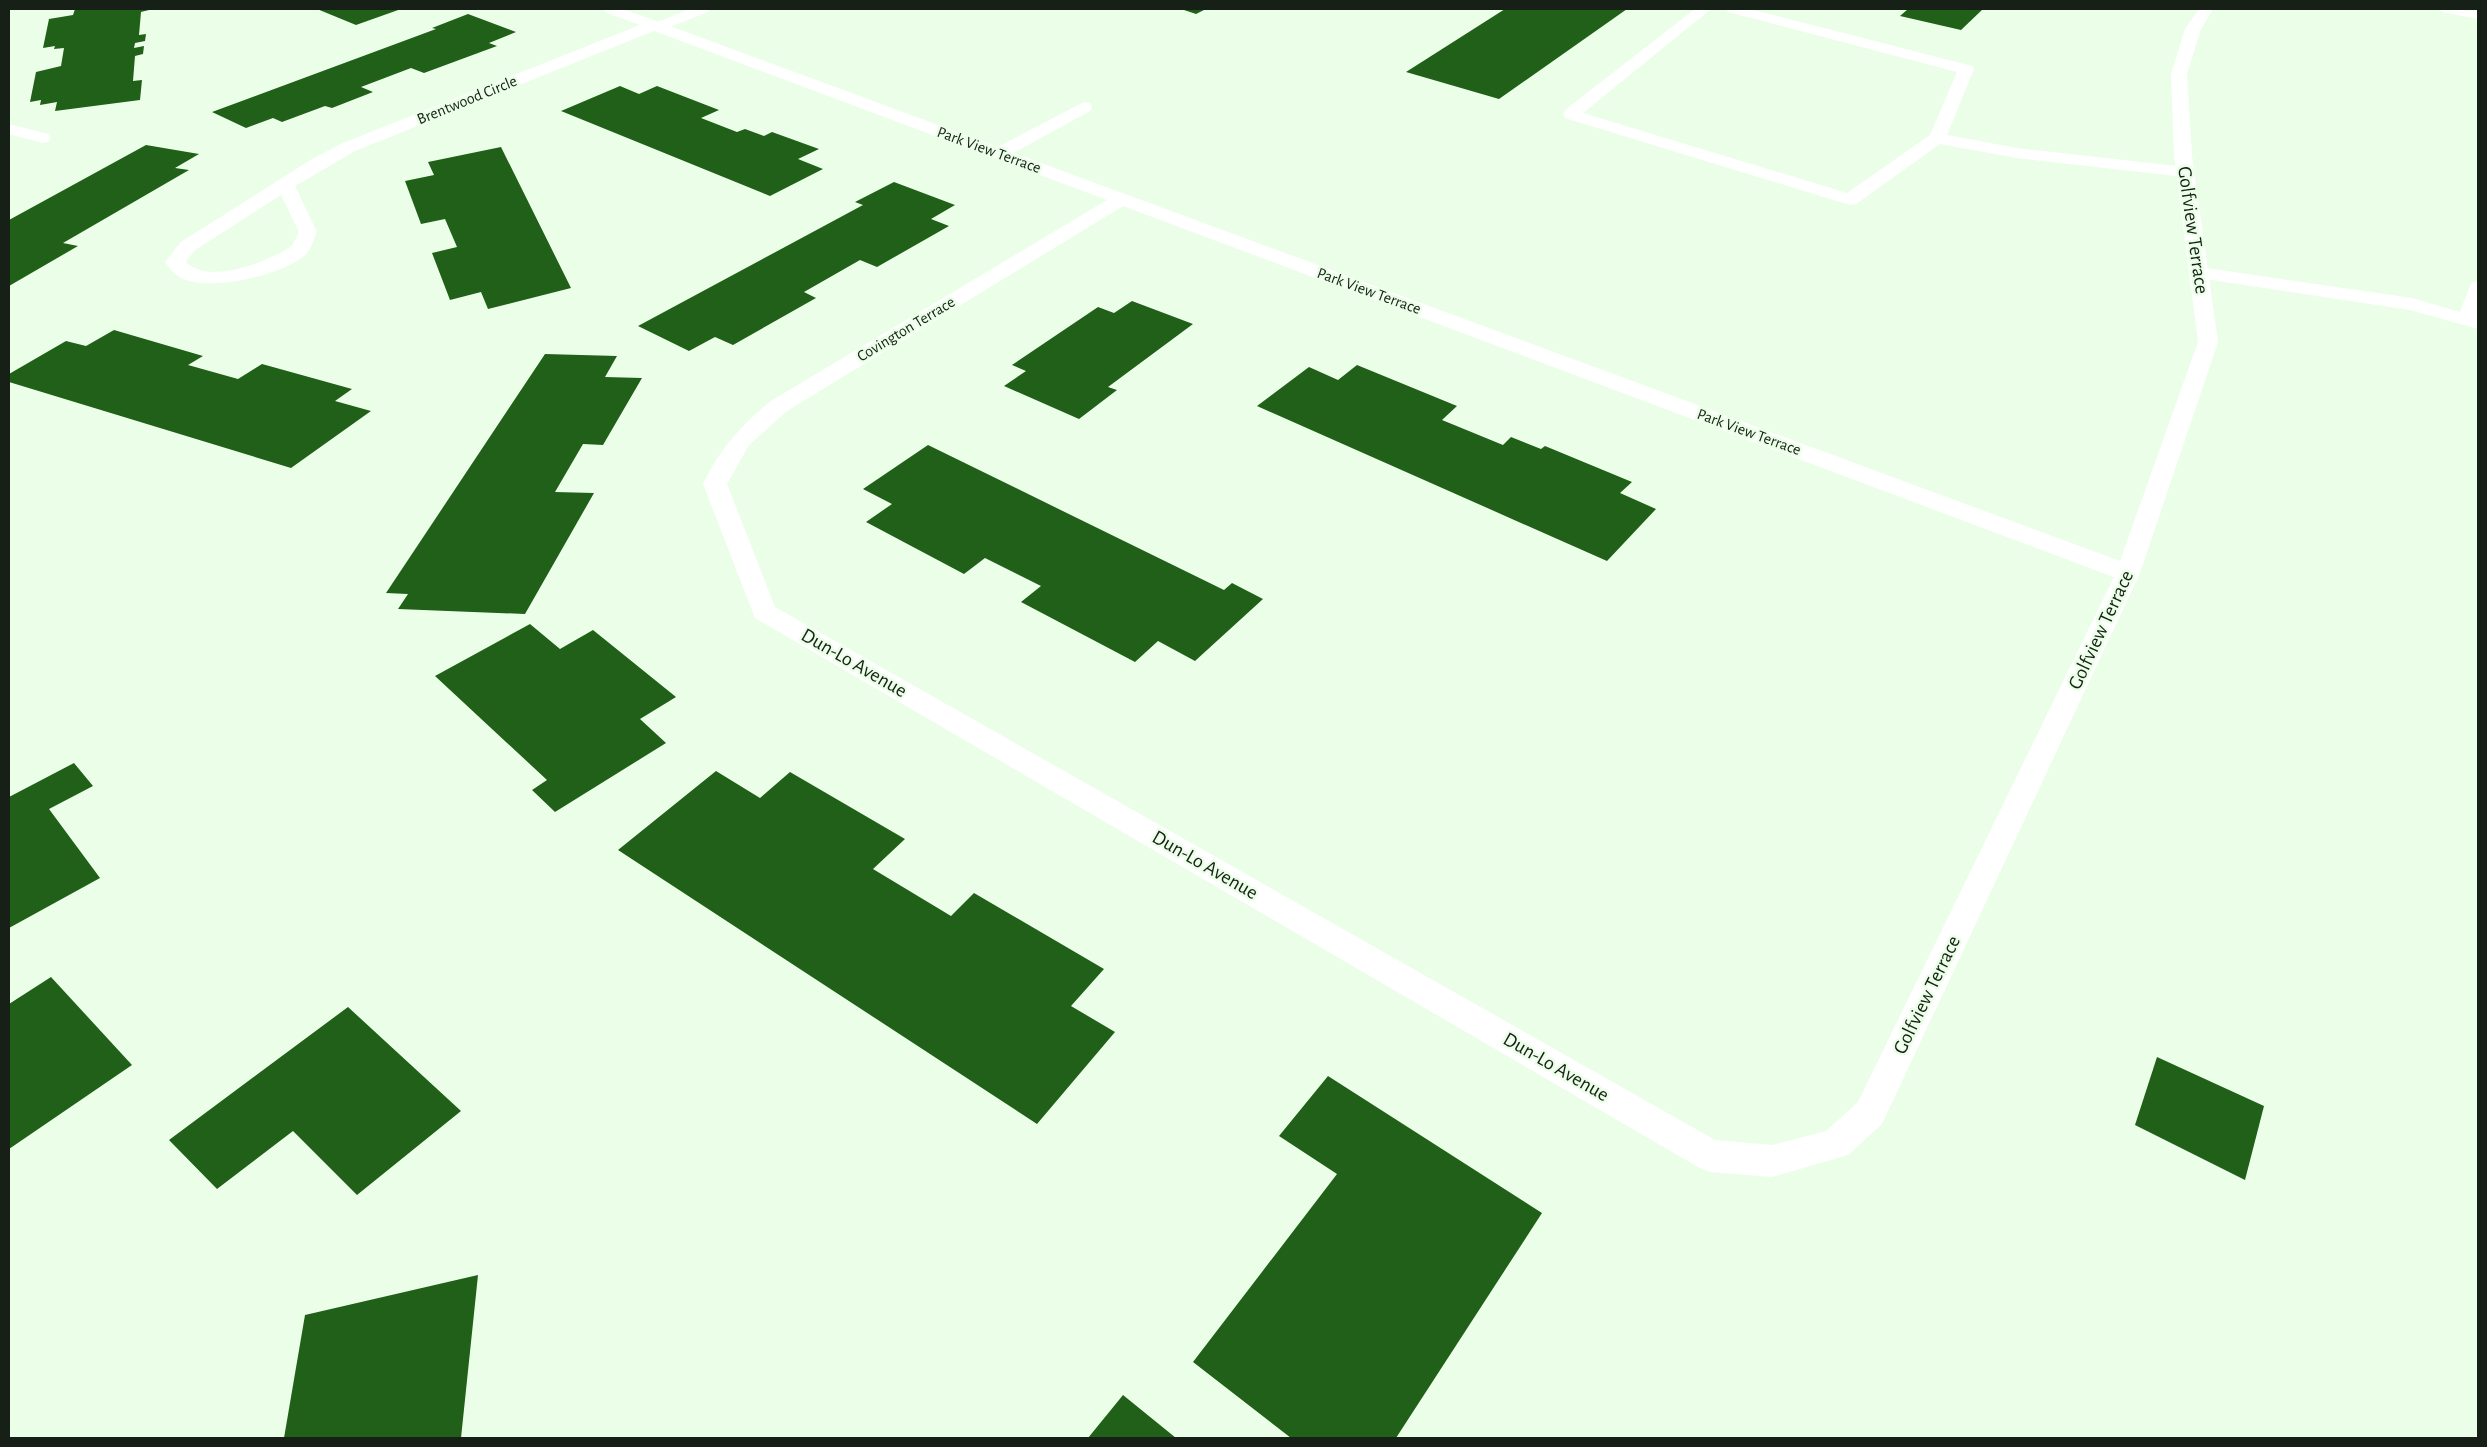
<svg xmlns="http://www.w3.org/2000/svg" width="2487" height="1447" font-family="'Alegreya Sans',sans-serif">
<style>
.building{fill:#206018}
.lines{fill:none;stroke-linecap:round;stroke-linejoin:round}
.lane{fill:#fff;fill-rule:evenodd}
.street{fill:#fff;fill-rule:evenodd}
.primary{fill:#fff;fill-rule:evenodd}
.labels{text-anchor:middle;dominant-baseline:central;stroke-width:5;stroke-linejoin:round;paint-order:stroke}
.far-street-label{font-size:16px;fill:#172016;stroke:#ebffe8}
.street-label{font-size:20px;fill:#172016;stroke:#ebffe8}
</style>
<rect width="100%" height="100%" fill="#ebffe8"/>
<g class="building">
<polygon points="75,9 153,9 141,12 139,35 146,34 145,41 135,43 134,48 144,46 143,54 135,56 133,81 142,80 140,100 55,111 57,102 40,105 41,100 30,102 36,72 61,66 64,48 54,49 55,46 43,48 49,19 73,15"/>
<polygon points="317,9 401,9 356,25"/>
<polygon points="1181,9 1206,9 1196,14"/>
<polygon points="1505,9 1627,9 1499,99 1406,72"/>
<polygon points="1908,9 1983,9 1961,30 1900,16"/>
<polygon points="468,14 516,32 489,43 497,46 424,73 411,68 361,87 373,92 332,108 325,106 282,122 273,118 246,128 212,112 436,29 432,28"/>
<polygon points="620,86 639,94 657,86 719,110 701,118 737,132 745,129 764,136 772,132 819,149 798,159 823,169 770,196 561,111"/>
<polygon points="146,145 199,154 175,168 189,170 63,243 78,246 9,286 9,220"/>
<polygon points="501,147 571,288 488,309 481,292 450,300 432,253 457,247 445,219 421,224 405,181 434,175 428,162"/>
<polygon points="894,182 955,205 931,219 949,226 877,267 860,260 804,292 816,298 733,345 715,337 689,351 638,326 863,205 855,202"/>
<polygon points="1132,301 1193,324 1108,387 1117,390 1079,419 1004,386 1026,371 1012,365 1098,307 1114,313"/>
<polygon points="114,330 203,356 188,365 238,379 262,364 352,389 335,401 371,411 291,468 9,382 9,374 66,341 86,346"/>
<polygon points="545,354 617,356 605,377 642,378 603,445 583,444 555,492 594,493 525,614 398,609 408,594 386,593"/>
<polygon points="1357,365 1457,406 1442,420 1503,445 1511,437 1541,449 1545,446 1632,482 1620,493 1656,509 1607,561 1257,406 1309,367 1338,380"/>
<polygon points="928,445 1224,590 1232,583 1263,599 1195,661 1158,641 1135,662 1021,602 1041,586 985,558 964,574 866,522 892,504 863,489"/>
<polygon points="530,624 560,649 593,630 676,697 640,719 666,743 555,812 532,790 547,780 435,676"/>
<polygon points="74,763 93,786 49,809 100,878 9,928 9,797"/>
<polygon points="716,771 760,798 790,772 905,839 873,869 951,916 974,893 1104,969 1071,1006 1115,1032 1037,1124 618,850"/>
<polygon points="51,977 132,1065 9,1149 9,1004"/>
<polygon points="348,1007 461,1111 357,1195 293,1131 217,1189 169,1140"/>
<polygon points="2157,1057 2264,1106 2245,1180 2135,1125"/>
<polygon points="1328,1076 1542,1213 1396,1438 1291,1438 1193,1362 1337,1174 1279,1136"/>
<polygon points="478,1275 461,1438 284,1438 305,1315"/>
<polygon points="1123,1395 1176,1438 1088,1438"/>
</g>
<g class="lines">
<g class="lane">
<polygon points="690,9 710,9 708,12 662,30 652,30 649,27 652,24"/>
<polygon points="1695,9 1711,9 1583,113 1847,193 1930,135 1957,72 1728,12 1726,9 1750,9 1972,66 1974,69 1947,135 2017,148 2185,167 2191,168 2194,172 2191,176 2185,177 2017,158 1940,144 1856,204 1850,205 1565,118 1563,114 1565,110"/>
<polygon points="1084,102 1090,103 1092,107 1090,111 1004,158 992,158 989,154 992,150"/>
<polygon points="9,124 48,134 51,138 48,142 42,143 9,134"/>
<polygon points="2199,267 2412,298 2460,312 2471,283 2478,281 2478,329 2410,310 2192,277 2189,273 2192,269"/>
</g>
<path class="street" d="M603,9H623L659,22L2120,561L2198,342L2174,156L2171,74L2185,29L2199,9H2213L2201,29L2187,74L2192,156L2218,342L2140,573L1882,1124L1848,1155L1772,1177L1710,1172L1698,1167L755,618L703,484C720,449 741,425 771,401L1107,200L654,31L355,151L295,186L317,232C314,238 312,247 307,253C287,275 204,294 178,276C173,273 169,267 165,262L181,242L312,159L343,143L640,25L605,12ZM281,195L299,232C296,236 295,243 291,246C288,249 282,252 278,254C254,266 207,283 186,262L195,250ZM1123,206L2114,577L1858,1102L1826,1131L1772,1145L1715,1140L775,607L727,484L749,445L787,411Z"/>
<polygon class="primary" points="2440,9 2478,11 2478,19 2442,12"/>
</g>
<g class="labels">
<g class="far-street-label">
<text transform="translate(467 100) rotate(-22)">Brentwood Circle</text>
<text transform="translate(989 150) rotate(20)">Park View Terrace</text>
<text transform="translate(1369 291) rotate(20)">Park View Terrace</text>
<text transform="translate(906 329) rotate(-31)">Covington Terrace</text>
<text transform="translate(1749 432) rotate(20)">Park View Terrace</text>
</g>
<g class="street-label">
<text transform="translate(2193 230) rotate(82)">Golfview Terrace</text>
<text transform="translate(2101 630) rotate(-65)">Golfview Terrace</text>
<text transform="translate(854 663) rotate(30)">Dun-Lo Avenue</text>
<text transform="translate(1205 865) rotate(30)">Dun-Lo Avenue</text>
<text transform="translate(1927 995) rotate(-64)">Golfview Terrace</text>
<text transform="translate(1556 1067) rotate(30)">Dun-Lo Avenue</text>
</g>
</g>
<rect width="2487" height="1447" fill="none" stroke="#172016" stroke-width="20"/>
</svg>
